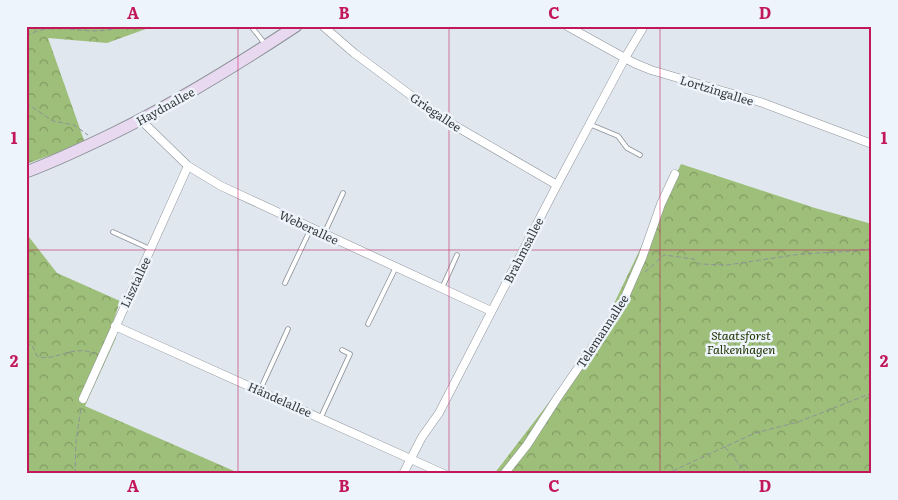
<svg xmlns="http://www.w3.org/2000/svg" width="898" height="500" font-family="Literata,serif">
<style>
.forest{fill:url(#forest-crowns)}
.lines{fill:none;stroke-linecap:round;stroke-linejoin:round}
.lane-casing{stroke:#8c9298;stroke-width:5.5}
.street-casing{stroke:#8c9298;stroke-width:9}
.secondary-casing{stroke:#8c9298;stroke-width:13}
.path{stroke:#8e9398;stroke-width:1;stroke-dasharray:5 2.5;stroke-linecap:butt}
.lane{stroke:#fff;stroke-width:4}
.street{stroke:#fff;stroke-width:8}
.secondary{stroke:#e8d9f1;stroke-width:11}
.grid{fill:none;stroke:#c2185b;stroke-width:1;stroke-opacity:0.55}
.labels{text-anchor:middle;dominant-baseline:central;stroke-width:5;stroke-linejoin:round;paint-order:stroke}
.street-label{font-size:12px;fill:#383b3d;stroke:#eef4fb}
.park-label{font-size:12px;font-style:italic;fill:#223602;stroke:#eef4fb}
.neatline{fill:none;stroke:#c2185b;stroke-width:2}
.grid-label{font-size:16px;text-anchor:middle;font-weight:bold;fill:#c2185b}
</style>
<defs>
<pattern id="forest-crowns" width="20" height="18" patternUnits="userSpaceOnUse" patternTransform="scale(1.25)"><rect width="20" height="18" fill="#9ebf79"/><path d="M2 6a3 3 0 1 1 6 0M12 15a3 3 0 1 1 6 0" fill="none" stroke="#829c64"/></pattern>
</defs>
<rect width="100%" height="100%" fill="#e0e7ee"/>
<g class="forest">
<polygon points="26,26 154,26 107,43 48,38 85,143 26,164"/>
<polygon points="681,164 815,208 872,224 872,474 494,474 596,341"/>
<polygon points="26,231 29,237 57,273 120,301 111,329 116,338 85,406 241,474 26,474"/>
</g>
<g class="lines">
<defs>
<g id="lane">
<polyline points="251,26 265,44"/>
<polyline points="589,124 618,136 627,148 640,155"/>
<polyline points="113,232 150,249"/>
<polyline points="324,234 343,193"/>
<polyline points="285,283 311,228"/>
<polyline points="442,288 457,255"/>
<polyline points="368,324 396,267"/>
<polyline points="260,390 288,329"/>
<polyline points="321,417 350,354 342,350"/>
</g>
<g id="street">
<polyline points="323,26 354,53 440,117 557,185"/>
<polyline points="567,26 634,63 651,70 763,103 872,144"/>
<polyline points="143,119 146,125 188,166 221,186 491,311"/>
<polyline points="115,326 444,474"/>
<polyline points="83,399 188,166"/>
<polyline points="403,474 422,437 439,413 557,185 625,58 644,26"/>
<polyline points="504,474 527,445 558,397 621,306 642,258 661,204 675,174"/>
</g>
<path id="secondary" d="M26,172C56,161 85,147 114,133C177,102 237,65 296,26"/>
</defs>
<use href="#lane" class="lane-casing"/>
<use href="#street" class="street-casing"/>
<use href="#secondary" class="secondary-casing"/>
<g class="path">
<path d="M26,36C57,18 89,40 122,26"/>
<polyline points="26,103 53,121 74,125 88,135"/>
<polyline points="645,272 664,255 694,259 699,264 727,265 801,254 854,251 872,248"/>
<path d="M26,342L33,347L37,356C56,363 72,343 95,354"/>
<polyline points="725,447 747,474"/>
<polyline points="75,474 76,442 81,407"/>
<polyline points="666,474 755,433 798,422 872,393"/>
<polyline points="864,474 872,471"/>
</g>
<use href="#lane" class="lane"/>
<use href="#street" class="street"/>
<use href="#secondary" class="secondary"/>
</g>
<path class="grid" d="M238,26V474M449,26V474M660,26V474M26,250H872"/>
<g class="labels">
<g class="street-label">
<text transform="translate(717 90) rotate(17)">Lortzingallee</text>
<text transform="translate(165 106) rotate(-29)">Haydnallee</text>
<text transform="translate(436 112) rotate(34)">Griegallee</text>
<text transform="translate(309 227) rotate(25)">Weberallee</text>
<text transform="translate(523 250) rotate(-63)">Brahmsallee</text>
<text transform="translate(135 282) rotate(-65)">Lisztallee</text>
<text transform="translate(602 331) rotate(-57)">Telemannallee</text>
<text transform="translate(280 399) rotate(24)">Händelallee</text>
</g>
<g class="park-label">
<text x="741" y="335">Staatsforst<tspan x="741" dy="14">Falkenhagen</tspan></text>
</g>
</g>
<rect width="898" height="500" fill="none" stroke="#eef4fb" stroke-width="55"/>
<rect x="28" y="28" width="842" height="444" class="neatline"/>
<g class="grid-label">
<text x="133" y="19">A</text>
<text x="344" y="19">B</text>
<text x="554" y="19">C</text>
<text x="765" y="19">D</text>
<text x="14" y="144">1</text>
<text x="884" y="144">1</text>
<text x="14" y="367">2</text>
<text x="884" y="367">2</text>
<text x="133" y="492">A</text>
<text x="344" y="492">B</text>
<text x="554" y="492">C</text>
<text x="765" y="492">D</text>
</g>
</svg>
